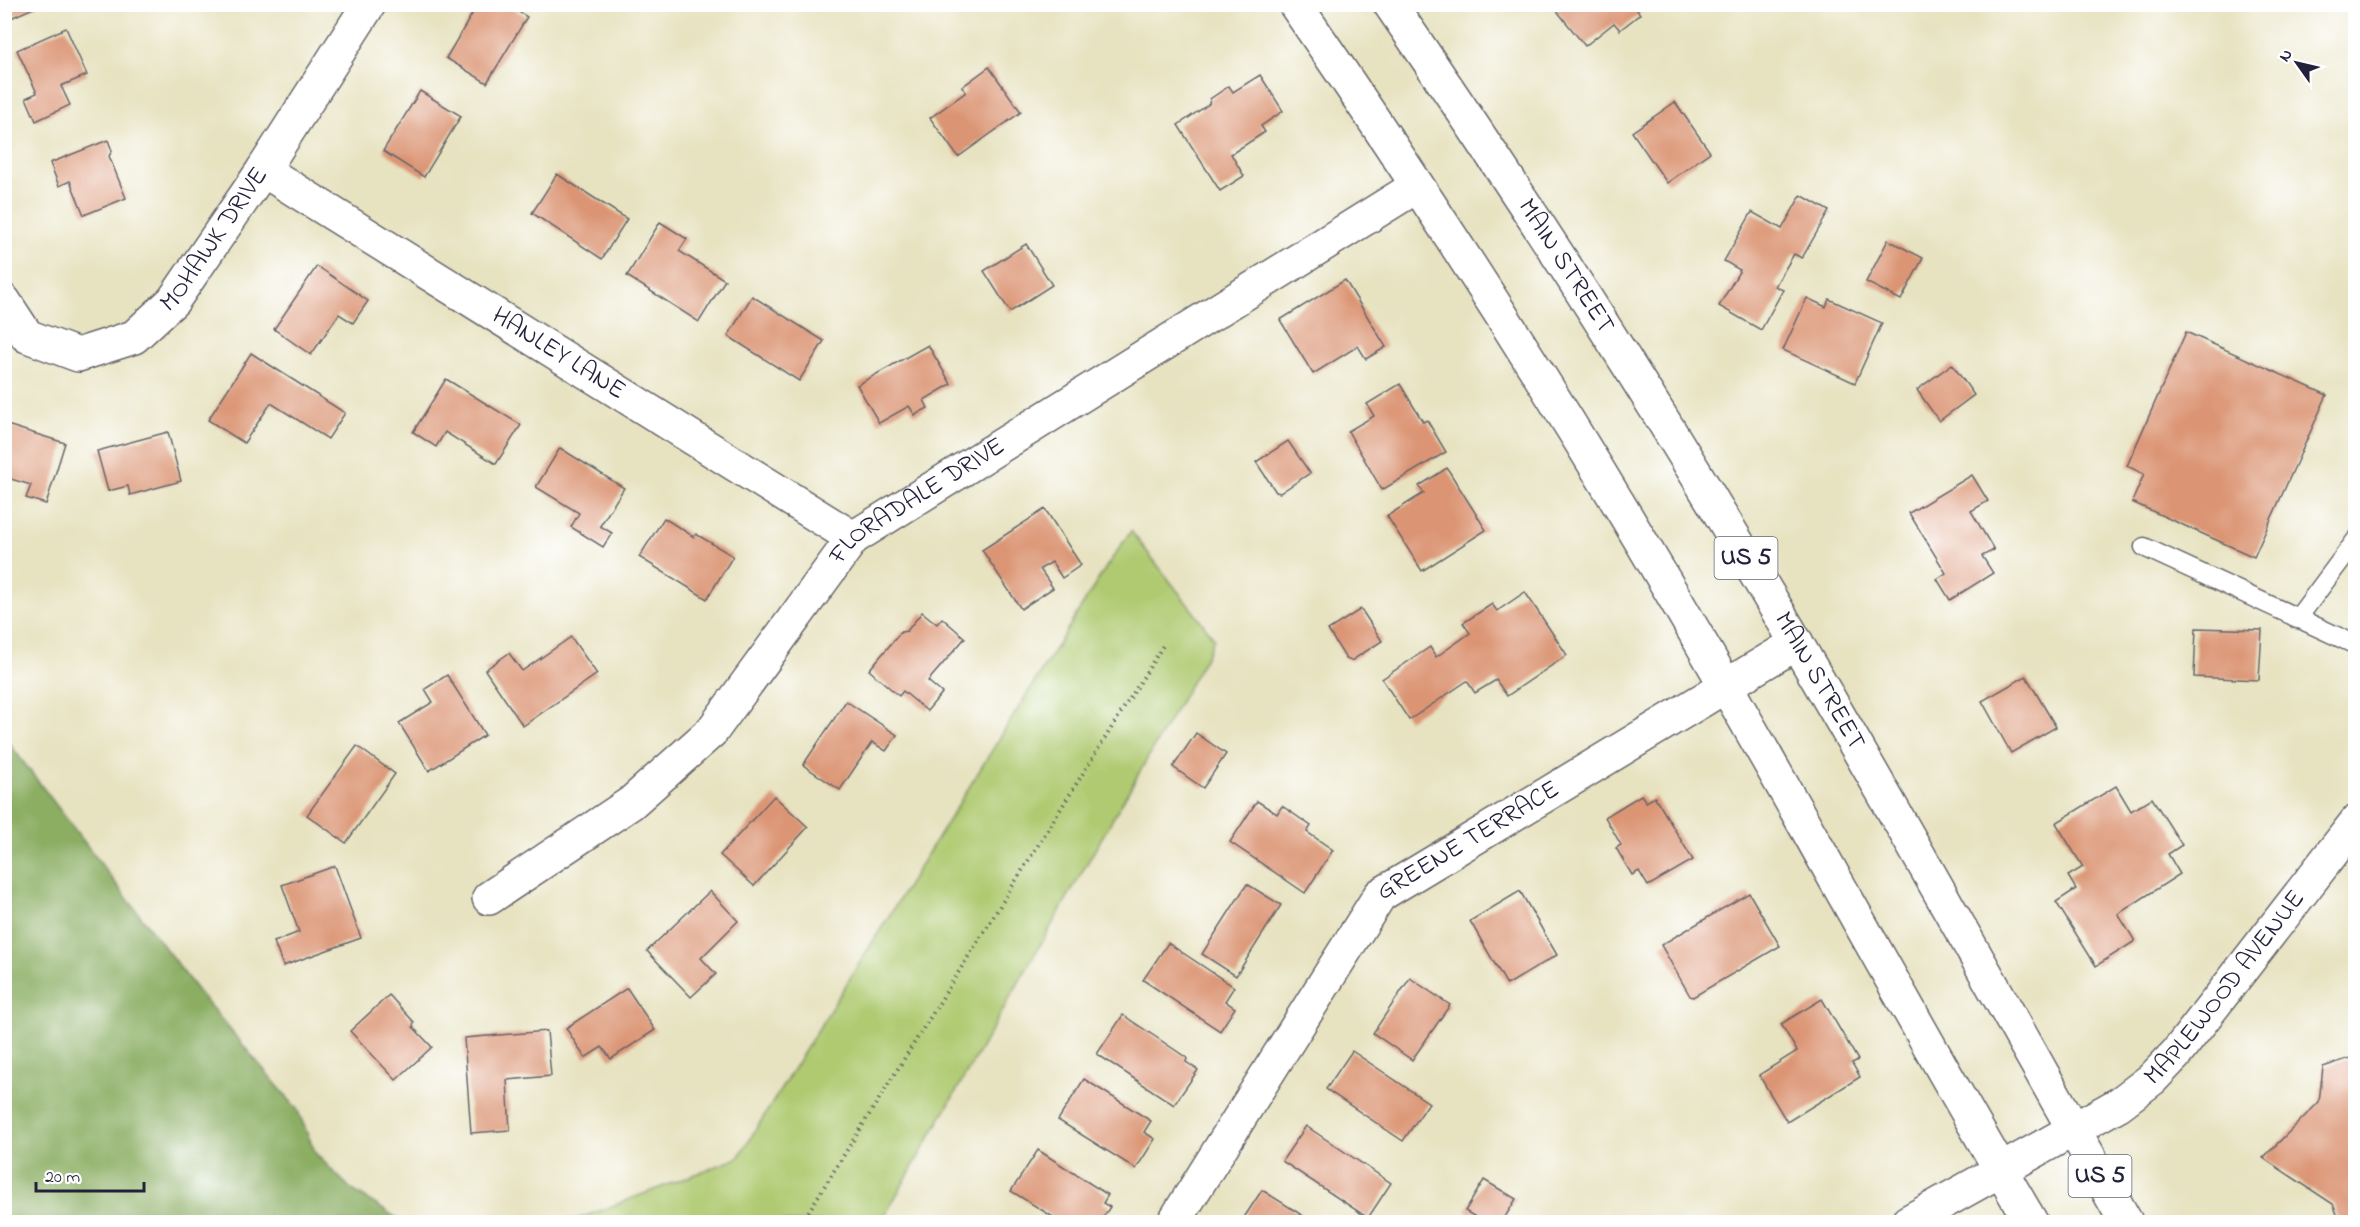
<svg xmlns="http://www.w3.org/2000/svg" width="2360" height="1227" font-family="'Indie Flower',sans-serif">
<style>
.green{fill:#afca71;stroke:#687656;stroke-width:1.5}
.forest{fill:#8bae63;stroke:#56684f;stroke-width:1.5}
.building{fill:#db9575}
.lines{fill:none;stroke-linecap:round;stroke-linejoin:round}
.service-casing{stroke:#67656a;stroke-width:21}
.minor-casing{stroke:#67656a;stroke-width:36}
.trunk-casing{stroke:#67656a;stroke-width:36}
.path{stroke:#67656a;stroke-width:4;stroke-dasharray:1.5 4.5;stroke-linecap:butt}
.service{stroke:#fff;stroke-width:18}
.minor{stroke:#fff;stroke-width:33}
.trunk{stroke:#fff;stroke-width:33}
.labels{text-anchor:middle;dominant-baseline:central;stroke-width:4.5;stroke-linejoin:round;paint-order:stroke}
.shield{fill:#fff;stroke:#646476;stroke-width:1.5}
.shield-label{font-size:24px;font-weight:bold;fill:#22223b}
.street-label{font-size:26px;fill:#22223b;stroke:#fff}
</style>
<rect width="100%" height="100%" fill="#fff"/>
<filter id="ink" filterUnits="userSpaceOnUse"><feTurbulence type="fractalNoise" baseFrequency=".0167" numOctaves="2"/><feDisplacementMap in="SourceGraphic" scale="12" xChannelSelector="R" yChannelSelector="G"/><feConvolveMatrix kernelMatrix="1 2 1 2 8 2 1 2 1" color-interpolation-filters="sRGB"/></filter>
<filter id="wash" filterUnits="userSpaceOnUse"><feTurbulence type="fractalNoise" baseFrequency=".008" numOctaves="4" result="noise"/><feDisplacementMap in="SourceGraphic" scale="24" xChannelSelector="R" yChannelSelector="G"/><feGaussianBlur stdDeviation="1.35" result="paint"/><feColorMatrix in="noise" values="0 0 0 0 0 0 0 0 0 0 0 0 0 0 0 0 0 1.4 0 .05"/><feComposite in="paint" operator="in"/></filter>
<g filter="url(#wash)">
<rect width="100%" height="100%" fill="#e7e2c0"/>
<polygon class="green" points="1131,531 1214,638 1208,653 881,1222 570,1222 738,1158 1105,569"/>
<polygon class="forest" points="5,738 200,994 297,1109 316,1154 351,1189 403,1222 5,1222"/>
<g id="blocks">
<g class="building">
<polygon points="4,4 37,4 38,6 4,21"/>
<polygon points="478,4 506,4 527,17 487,83 446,58"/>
<polygon points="1566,4 1637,4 1635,7 1640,14 1620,30 1614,23 1585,46 1557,11"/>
<polygon points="66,28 87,75 61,86 70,105 36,121 26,98 37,93 17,50"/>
<polygon points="989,67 1021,112 958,157 930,118 966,92 962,87"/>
<polygon points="1260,75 1283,111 1261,126 1265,132 1231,154 1244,176 1220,191 1178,125 1209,104 1210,99 1229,86 1233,92"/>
<polygon points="420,91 461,116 424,177 383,151"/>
<polygon points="1675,102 1710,152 1667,183 1632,132"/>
<polygon points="108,140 112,151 109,156 126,198 84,215 70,181 59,186 50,163"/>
<polygon points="557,174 627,219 602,259 532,213"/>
<polygon points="1801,195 1829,211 1802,258 1794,254 1775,286 1783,290 1761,330 1719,306 1740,270 1724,261 1752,212 1782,229"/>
<polygon points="660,222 687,239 679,251 725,280 699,322 627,276"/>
<polygon points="1888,240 1923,258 1901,300 1866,282"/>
<polygon points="1026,244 1052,285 1010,312 984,271"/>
<polygon points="317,266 368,301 353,323 339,314 311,355 274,329"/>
<polygon points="1345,280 1386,347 1366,359 1358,346 1313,374 1280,320"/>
<polygon points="752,296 824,341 799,381 728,336"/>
<polygon points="1807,298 1826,307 1829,299 1882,323 1855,383 1783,350"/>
<polygon points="2186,332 2327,395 2254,557 2132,502 2144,474 2127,466"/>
<polygon points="928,345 951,384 924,400 928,408 915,415 909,406 879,423 857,385"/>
<polygon points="251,353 345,413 328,439 271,403 244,443 208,420"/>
<polygon points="1952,364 1974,395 1939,421 1917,390"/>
<polygon points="446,379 521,425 496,464 445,432 436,447 413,432"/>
<polygon points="1400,384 1423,422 1427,420 1446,452 1382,490 1348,431 1374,416 1367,404"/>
<polygon points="4,424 65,443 46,504 26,498 31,485 4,477"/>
<polygon points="168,432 181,481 130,495 128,486 108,491 97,451"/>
<polygon points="1288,441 1310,473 1280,493 1276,492 1256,462"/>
<polygon points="560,448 624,488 600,526 612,533 603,547 571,527 579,513 536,487"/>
<polygon points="1447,468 1486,530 1422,571 1387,516 1424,493 1419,486"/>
<polygon points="1972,475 1988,501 1971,511 1994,550 1982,556 1993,573 1950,600 1937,579 1946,573 1909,513"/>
<polygon points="1045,509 1081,565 1062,578 1052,562 1040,569 1053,588 1021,609 982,550"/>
<polygon points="664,518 694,537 696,534 733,556 707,599 639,557"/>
<polygon points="1525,592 1567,655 1507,696 1496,680 1475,693 1467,681 1409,720 1382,679 1430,647 1436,657 1470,633 1463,623 1492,604 1497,611"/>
<polygon points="1361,609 1382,641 1351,661 1346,659 1328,630"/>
<polygon points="922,612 937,624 942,618 965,638 928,681 942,693 927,711 903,691 899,696 869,670 901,632 907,631"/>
<polygon points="2196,628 2262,630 2259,680 2194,677"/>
<polygon points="571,637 597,674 523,726 485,670 509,653 522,671"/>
<polygon points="447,675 485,735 429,771 399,723 433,702 425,689"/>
<polygon points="2026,676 2056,727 2011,753 1982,701"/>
<polygon points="846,701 897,735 886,751 872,742 840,790 803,765"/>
<polygon points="1196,733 1226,754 1203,788 1173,767"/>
<polygon points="357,746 395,774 346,843 307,815"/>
<polygon points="2116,786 2131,811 2152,798 2182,845 2168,854 2180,874 2118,914 2135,941 2096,966 2056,902 2076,889 2068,876 2083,867 2056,823"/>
<polygon points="1641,795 1646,802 1655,797 1693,860 1648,886 1639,871 1632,875 1616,848 1621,845 1605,817"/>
<polygon points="774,796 808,827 754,886 720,855"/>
<polygon points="1257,801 1277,814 1282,806 1311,826 1307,832 1333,850 1305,893 1230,842"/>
<polygon points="335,866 361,938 283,966 274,942 299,932 282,885"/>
<polygon points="1247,884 1281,905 1236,976 1202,954"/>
<polygon points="710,891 738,921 701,958 716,974 691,997 647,951"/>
<polygon points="1520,891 1557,955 1507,985 1470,921"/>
<polygon points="1749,893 1780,946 1693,997 1690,996 1661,945"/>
<polygon points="1168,943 1234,987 1225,1001 1235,1008 1220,1031 1143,980"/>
<polygon points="1410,978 1450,1005 1412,1060 1373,1033"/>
<polygon points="627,988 655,1030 611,1059 602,1047 585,1058 566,1028"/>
<polygon points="389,995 414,1022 413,1027 432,1047 396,1080 350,1031"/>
<polygon points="1822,999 1858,1060 1852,1063 1860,1077 1787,1122 1759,1075 1797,1051 1781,1024"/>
<polygon points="1123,1015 1187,1058 1186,1062 1198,1070 1174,1105 1097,1054"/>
<polygon points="547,1031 551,1076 507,1080 510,1130 471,1133 464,1038"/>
<polygon points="1352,1051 1429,1103 1403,1141 1326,1089"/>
<polygon points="2356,1056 2356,1222 2340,1222 2333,1204 2263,1158 2319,1102 2323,1067"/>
<polygon points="1084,1079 1151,1121 1144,1132 1155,1139 1136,1169 1058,1120"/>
<polygon points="1306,1126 1391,1183 1368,1218 1282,1161"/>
<polygon points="1038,1150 1108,1195 1103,1203 1110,1207 1100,1222 1061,1222 1011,1191"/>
<polygon points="1484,1180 1516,1199 1502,1222 1484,1222 1465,1211"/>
<polygon points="1262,1190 1313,1222 1241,1222"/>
</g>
</g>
</g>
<g filter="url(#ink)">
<use href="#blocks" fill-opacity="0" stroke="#67656a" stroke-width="1.5"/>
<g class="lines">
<defs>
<g id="service">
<polyline points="2144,547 2356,645"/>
<polyline points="2297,619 2356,540"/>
</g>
<g id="minor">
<path id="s1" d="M263,170L853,538"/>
<path id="s2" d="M4,301L27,336L78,355L134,337L173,301L263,170L369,4"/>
<path id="s3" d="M489,898L631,803L712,731L853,538L1417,186"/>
<path id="s4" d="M1174,1222L1380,895L1797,643"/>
<path id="s5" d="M1908,1222L2119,1104L2152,1079L2176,1054L2356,822"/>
</g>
<g id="trunk">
<path d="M1295,4C1448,226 1593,454 1727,688C1829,866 1927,1046 2031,1222"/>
<path id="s6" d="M1390,4C1510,179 1627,357 1735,539C1870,765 1997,994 2126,1222"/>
</g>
</defs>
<use href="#service" class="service-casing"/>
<use href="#minor" class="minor-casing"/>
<use href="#trunk" class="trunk-casing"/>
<polyline class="path" points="802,1222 1164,644"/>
<use href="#service" class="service"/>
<use href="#minor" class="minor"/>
<use href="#trunk" class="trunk"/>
</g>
</g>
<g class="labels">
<g class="shield">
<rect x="1714.5" y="537" width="63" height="42" rx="4.5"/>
<rect x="2068.5" y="1155" width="63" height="42" rx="4.5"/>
</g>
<g class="shield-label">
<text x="1746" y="558">US 5</text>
<text x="2100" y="1176">US 5</text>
</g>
<g class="street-label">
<text stroke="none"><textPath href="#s2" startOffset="282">MOHAWK DRIVE</textPath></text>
<text stroke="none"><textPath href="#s6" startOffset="316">MAIN STREET</textPath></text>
<text stroke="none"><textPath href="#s1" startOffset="348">HANLEY LANE</textPath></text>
<text stroke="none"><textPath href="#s3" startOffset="592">FLORADALE DRIVE</textPath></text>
<text stroke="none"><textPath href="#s6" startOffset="802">MAIN STREET</textPath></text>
<text stroke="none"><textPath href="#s4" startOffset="490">GREENE TERRACE</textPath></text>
<text stroke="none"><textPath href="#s5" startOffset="400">MAPLEWOOD AVENUE</textPath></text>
</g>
</g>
<rect width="2360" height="1227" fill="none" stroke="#fff" stroke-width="24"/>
<g transform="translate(2297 63) rotate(304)" stroke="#ffffff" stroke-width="4.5" paint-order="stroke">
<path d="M0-4.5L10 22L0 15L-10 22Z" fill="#22223b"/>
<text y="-9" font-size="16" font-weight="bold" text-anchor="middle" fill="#22223b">N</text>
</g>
<path d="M36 1182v9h108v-9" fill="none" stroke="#22223b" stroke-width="3"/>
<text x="45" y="1182" font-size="18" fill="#22223b" stroke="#ffffff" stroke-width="4.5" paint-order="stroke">20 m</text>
</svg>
